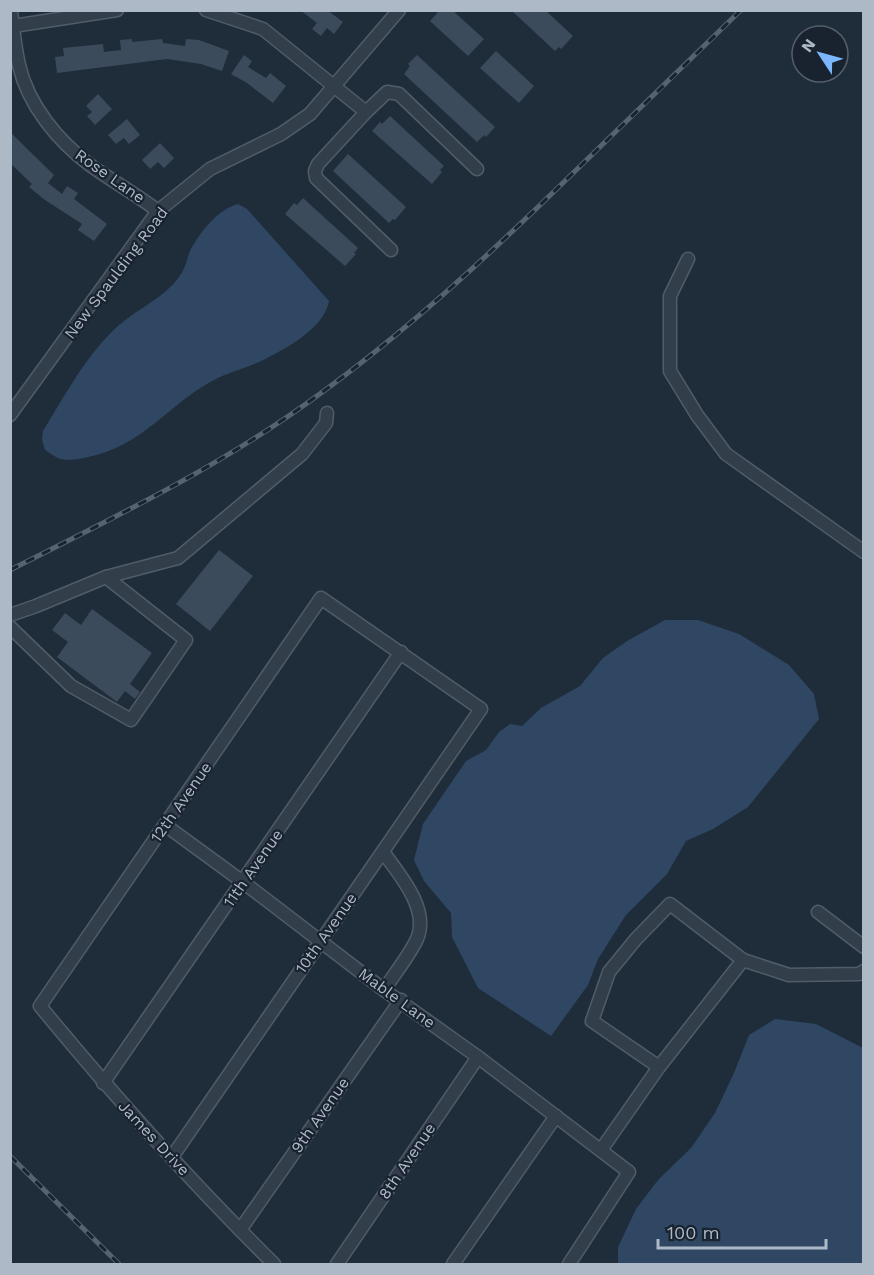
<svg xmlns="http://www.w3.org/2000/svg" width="874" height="1275" font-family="'Work Sans',sans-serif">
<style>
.water{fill:#2f4762}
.building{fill:#3b4b5b}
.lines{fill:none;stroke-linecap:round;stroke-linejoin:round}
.minor-casing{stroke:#515c69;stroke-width:15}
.minor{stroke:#333e4b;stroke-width:12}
.rail-casing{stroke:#546372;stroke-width:5}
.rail{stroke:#19232f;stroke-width:3;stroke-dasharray:9;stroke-linecap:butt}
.labels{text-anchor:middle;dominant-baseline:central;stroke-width:4.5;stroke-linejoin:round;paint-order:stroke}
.street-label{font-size:16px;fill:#aeb9c7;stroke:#19232f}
</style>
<rect width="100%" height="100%" fill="#1f2d3b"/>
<g class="water">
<path d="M238,204L247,209L329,301C324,329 284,350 259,362C244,369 227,373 212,381C168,405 141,447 88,457C80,459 70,461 61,459C56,458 50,453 45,450L42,440L43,431C66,394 86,355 118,326C137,309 164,298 179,277C185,270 187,259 190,251C199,233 218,209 238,204Z"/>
<polygon points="665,620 698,620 739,634 789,665 814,694 819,719 748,807 713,829 686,841 667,874 626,915 598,959 588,985 551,1036 478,988 452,937 451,913 424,881 414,860 423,824 466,761 486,750 499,732 510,724 522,726 541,708 580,686 603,658 627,641"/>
<polygon points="775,1019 816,1024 863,1048 863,1264 618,1264 618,1247 636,1209 658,1180 691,1148 715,1113 734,1073 749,1035"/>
</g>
<g class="building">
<polygon points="300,10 327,10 343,22 334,34 327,28 321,36 312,29 317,23"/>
<polygon points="440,10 452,10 484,39 468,56 430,21"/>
<polygon points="511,10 545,10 573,36 561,49 559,47 555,51"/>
<polygon points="132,39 132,42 162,39 163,43 185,46 186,39 199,40 229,51 222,71 201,64 167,59 57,73 55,57 64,56 63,48 103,44 104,52 121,50 120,40"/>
<polygon points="496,51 534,86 519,103 480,68"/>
<polygon points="244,55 252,61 248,67 266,78 270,73 286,86 273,103 247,83 231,74"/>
<polygon points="417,55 495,127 486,137 484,135 477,142 404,74 410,66 408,64"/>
<polygon points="98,94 112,109 95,125 87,116 92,112 86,106"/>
<polygon points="390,116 444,166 440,170 442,172 432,184 372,131 380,122 382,124"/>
<polygon points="127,119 140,135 129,144 124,138 116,144 108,135"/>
<polygon points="10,132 54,175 48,183 62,194 67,186 78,193 74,199 107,224 94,241 78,230 82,224 45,200 29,187 32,184 10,163"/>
<polygon points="160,143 174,158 164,168 158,162 150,169 142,160"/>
<polygon points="348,154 406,207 395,220 393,219 389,223 333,171"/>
<polygon points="303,198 358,248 354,253 356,254 345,266 285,214 294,203 297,205"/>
<polygon points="219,550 253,576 210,631 176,604"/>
<polygon points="92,609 152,653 130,684 140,692 135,699 125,691 117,702 57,657 68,642 52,630 65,613 81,625"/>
</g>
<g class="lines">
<defs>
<g id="minor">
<path d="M11,10C13,29 15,47 19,65C28,105 58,141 90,165C112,181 136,194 158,211"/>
<polyline points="206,10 263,29 366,112 318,164 315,171 316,178 391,250"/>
<polyline points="13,26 117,10"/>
<polyline points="366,112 387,92 399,94 477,169"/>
<polyline points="688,259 670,296 670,371 697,415 726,454 864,552"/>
<polyline points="10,415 158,211 210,169 281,134 310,114 399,10"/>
<polyline points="10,615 36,606 106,577 178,558 302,454 326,423 327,413"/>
<polyline points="10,627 71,686 131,720 186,640 106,577"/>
<polyline points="165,825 243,882 384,990 478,1057 629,1172 569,1264"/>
<path d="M383,852C399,874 430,909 417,939C409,956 395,973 384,990"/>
<polyline points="818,912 864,947"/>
<polyline points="659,1067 592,1021 609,972 636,939 670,904 743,960 789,975 859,974 864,971"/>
<polyline points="103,1083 401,652"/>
<polyline points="601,1150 659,1067 743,960"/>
<path d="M172,1157L481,709L321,598L40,1006C114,1096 192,1183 274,1264"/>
<polyline points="240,1230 401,1000"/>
<polyline points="337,1264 478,1057"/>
<polyline points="453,1264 556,1116"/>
</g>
</defs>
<use href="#minor" class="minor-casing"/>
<use href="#minor" class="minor"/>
<defs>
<g id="rail">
<path d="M10,570C113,518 217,468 310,401C404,334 488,256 570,176C627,121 684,66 741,10"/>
<polyline points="10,1156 119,1264"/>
</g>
</defs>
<use href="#rail" class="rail-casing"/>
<use href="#rail" class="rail"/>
</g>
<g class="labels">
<g class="street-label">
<text transform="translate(110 176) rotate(35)">Rose Lane</text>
<text transform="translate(116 273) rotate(-53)">New Spaulding Road</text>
<text transform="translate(181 802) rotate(-55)">12th Avenue</text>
<text transform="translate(253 868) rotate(-55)">11th Avenue</text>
<text transform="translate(326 933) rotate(-55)">10th Avenue</text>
<text transform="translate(397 998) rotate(36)">Mable Lane</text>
<text transform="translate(320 1115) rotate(-55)">9th Avenue</text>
<text transform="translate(154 1138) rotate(47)">James Drive</text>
<text transform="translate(407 1161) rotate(-56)">8th Avenue</text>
</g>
</g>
<rect width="874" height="1275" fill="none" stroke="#aeb9c7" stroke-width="24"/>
<g transform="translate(820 54) rotate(306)"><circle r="28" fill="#19232f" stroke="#555f6c" stroke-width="1.5"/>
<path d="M0-4.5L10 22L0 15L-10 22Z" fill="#7bb6ff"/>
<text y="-9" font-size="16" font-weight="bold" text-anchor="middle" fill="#aeb9c7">N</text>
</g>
<path d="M658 1239v9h168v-9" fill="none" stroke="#aeb9c7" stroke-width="3"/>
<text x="667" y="1239" font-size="18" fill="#aeb9c7" stroke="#19232f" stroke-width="4.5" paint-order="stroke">100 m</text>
</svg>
